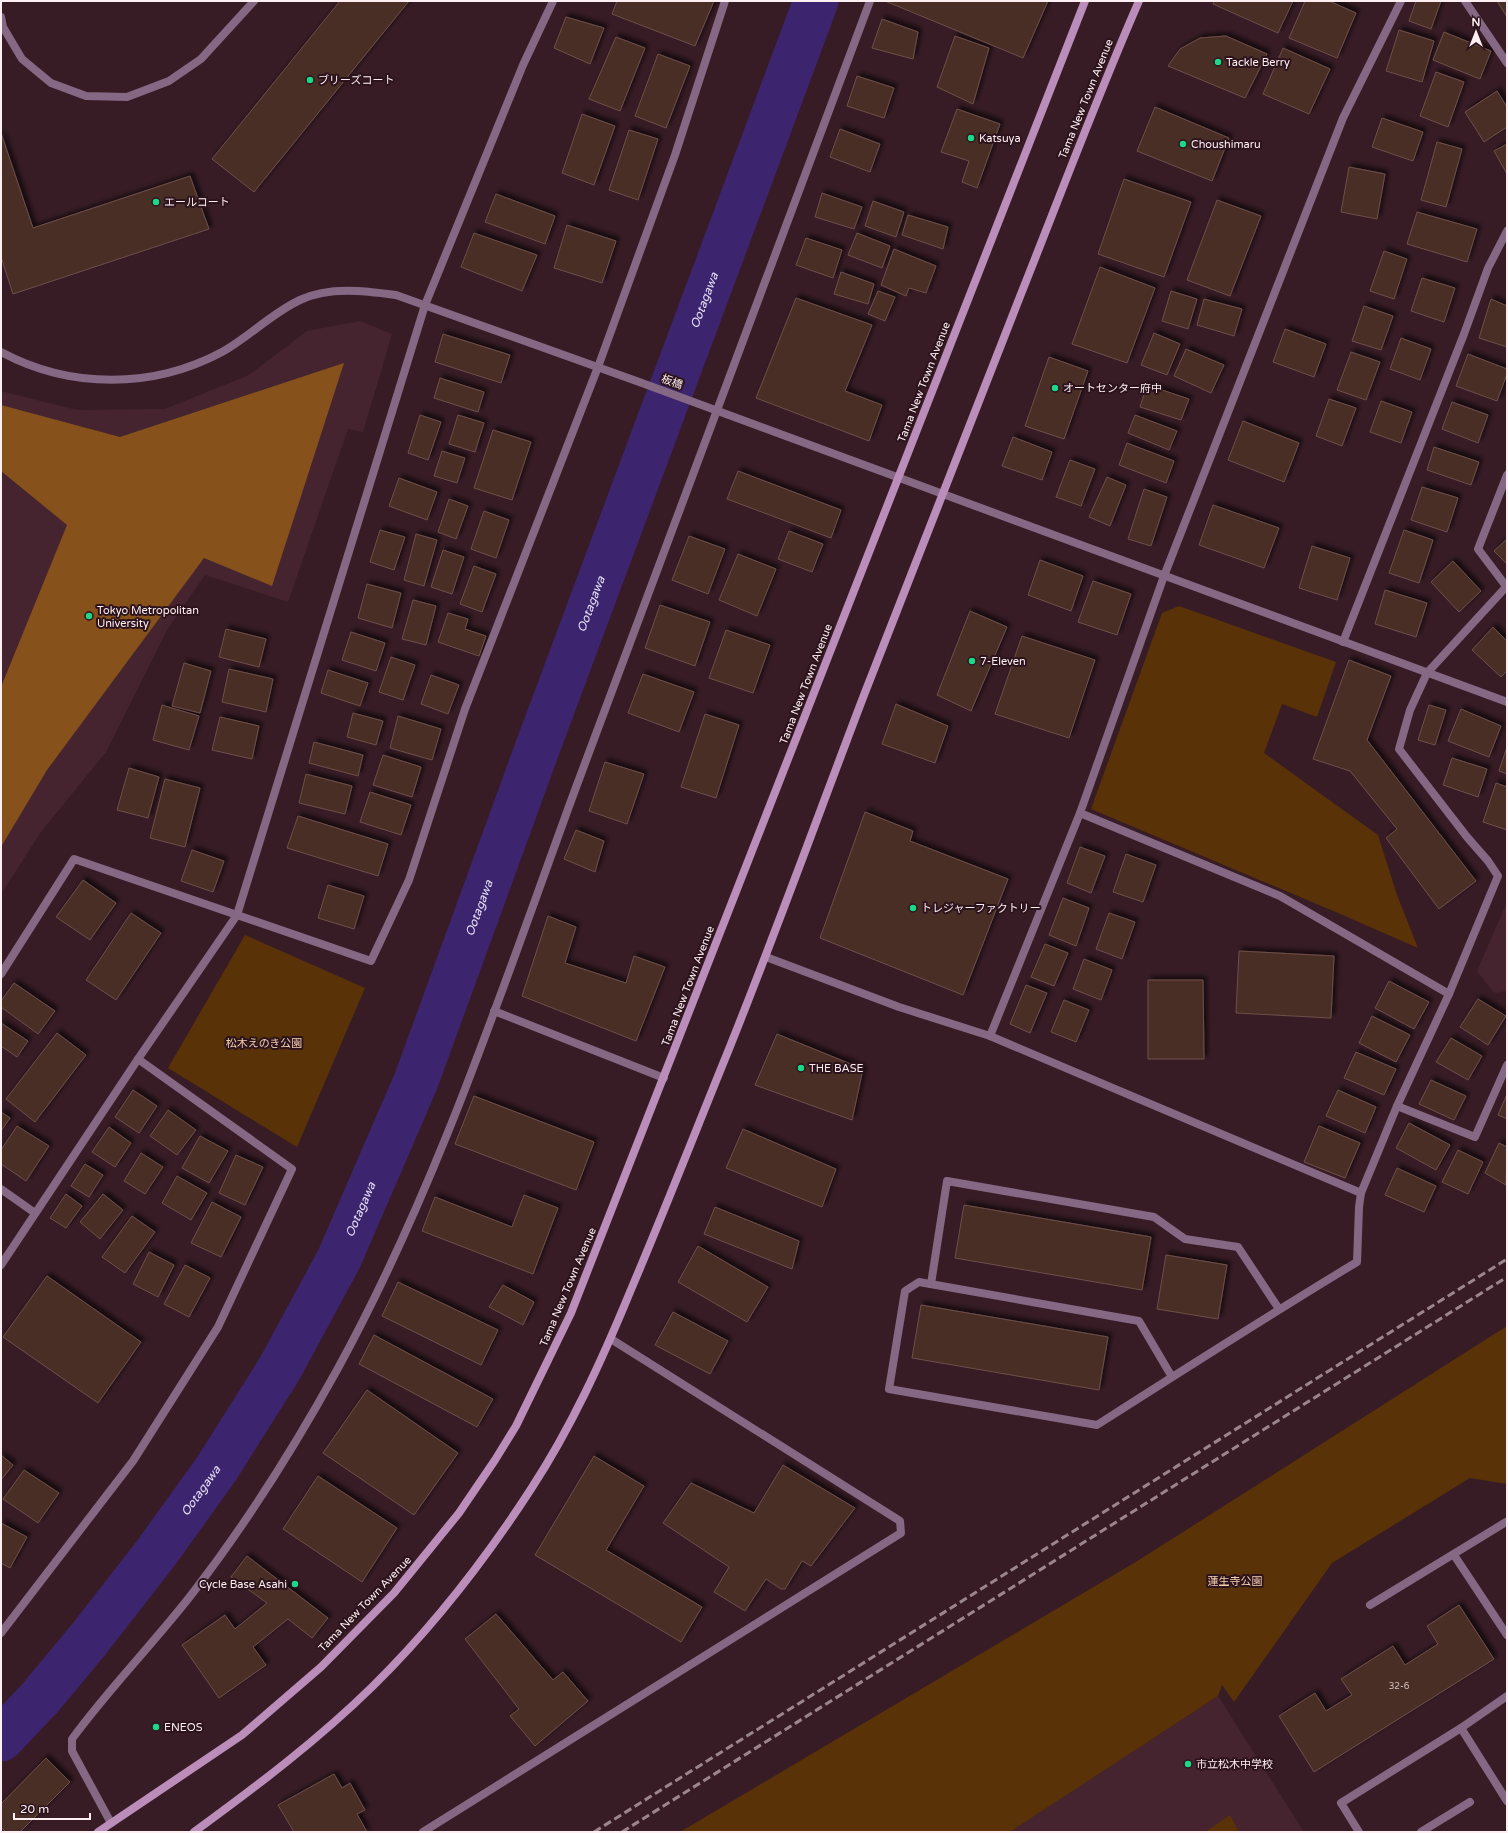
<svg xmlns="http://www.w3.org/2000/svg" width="1508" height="1833" font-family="'Varela Round','Noto Sans JP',sans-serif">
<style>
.built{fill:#452430}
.green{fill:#593207}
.forest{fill:#86511b}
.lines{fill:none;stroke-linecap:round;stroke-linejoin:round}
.river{stroke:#3d246e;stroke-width:45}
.building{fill:#4a2d28;stroke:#6e4f49;filter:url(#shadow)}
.service{stroke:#846884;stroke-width:8}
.minor{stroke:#846884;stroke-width:8}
.tertiary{stroke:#846884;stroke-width:8}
.secondary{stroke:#ba8dba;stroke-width:8}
.rail{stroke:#9b868c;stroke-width:3;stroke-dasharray:8 4;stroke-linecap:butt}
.poi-dot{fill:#1bd988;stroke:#2c131c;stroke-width:1.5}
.labels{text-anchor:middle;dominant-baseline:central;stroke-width:4;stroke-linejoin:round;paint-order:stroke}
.number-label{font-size:9px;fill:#d1bec0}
.poi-label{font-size:11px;fill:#feeff3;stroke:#2c131c;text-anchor:start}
.street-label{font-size:11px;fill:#feeff3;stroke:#2c131c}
.park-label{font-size:11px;fill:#f5cfaf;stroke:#2c131c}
.water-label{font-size:12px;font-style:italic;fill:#e5e0f7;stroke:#2c131c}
</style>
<defs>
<filter id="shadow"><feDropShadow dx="3.5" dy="-3.5" stdDeviation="2" flood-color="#0009"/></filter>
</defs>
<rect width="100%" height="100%" fill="#371c25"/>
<g class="built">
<polygon points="360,321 392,334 363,432 348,429 288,602 205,575 167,630 106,752 41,832 1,894 1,391 77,410 165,409 249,375 307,331"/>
<polygon points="1507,902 1507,991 1494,993 1477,971"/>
<polygon points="1218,1696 1304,1832 1010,1832"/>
</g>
<g class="green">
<polygon points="1179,606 1336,662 1317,717 1282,704 1264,753 1378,835 1397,895 1418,948 1338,913 1091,809 1162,613"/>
<polygon points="245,935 365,988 297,1147 168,1068"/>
<polygon points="1507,1326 1507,1484 1470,1478 1332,1563 1234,1702 1222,1685 1218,1696 1010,1832 680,1832 1139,1560"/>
<polygon points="1230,1815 1239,1832 1205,1832"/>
</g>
<polygon class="forest" points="344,363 272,586 204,558 47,770 1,847 1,687 67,525 1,471 1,405 120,437"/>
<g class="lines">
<path class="river" id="s1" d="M1,1739L40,1698L89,1639L156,1553L217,1468L280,1368L339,1259L416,1081L540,741L816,1"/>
</g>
<g class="building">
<polygon points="340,1 409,1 254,192 212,159"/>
<polygon points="617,1 714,1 695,46 612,14"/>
<polygon points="885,1 1048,1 1023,58"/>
<polygon points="1214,1 1293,1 1278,33 1213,4"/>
<polygon points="1305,1 1329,1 1356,13 1337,58 1289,38"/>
<polygon points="1416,1 1441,1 1431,29 1409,21"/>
<polygon points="1497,1 1507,1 1507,17"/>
<polygon points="566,17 604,28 590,64 554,48"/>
<polygon points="882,19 918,32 913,59 872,48"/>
<polygon points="1399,30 1434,41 1422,82 1386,71"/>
<polygon points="1444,32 1491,51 1480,79 1433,60"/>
<polygon points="955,36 989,48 973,104 937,87"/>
<polygon points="1226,36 1267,54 1245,98 1168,66 1180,49 1200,38"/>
<polygon points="616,37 645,48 620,111 589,99"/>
<polygon points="1283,48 1330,69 1309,114 1263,94"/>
<polygon points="658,54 690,66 666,128 635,116"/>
<polygon points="1436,72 1464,82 1448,127 1420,116"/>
<polygon points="857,76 894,88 884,118 847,106"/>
<polygon points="1497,91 1507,107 1507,127 1484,142 1465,112"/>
<polygon points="1155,107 1229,138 1212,181 1137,151"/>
<polygon points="957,109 1000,124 977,188 962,182 969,161 941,152"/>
<polygon points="582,114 615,126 594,185 562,173"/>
<polygon points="1382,118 1423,132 1413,161 1372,147"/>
<polygon points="840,129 880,144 870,172 830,157"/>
<polygon points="629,130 658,139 638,200 609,190"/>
<polygon points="1,133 33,228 190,176 209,229 13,294 1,257"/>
<polygon points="1437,142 1462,149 1446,207 1421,200"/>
<polygon points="1507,144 1507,174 1494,151"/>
<polygon points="1349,167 1385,174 1377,219 1341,212"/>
<polygon points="1124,179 1191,202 1164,277 1098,254"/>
<polygon points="822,193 862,207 854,229 815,217"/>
<polygon points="496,194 555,216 545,244 485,222"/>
<polygon points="1217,200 1261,216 1230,296 1187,280"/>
<polygon points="873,201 904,212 896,237 865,226"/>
<polygon points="1417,212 1477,229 1467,262 1407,244"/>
<polygon points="908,215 948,227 943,249 902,235"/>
<polygon points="567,225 616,241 602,283 554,268"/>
<polygon points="474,233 537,255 522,291 461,267"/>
<polygon points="857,233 890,246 882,268 848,255"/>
<polygon points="806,238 842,250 833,278 796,265"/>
<polygon points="894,249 936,266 926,293 909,288 906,296 881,285"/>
<polygon points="1384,251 1407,259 1394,299 1370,291"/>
<polygon points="1100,267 1155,288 1127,363 1072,344"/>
<polygon points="841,272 874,284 868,304 834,294"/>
<polygon points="1422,278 1455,288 1444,322 1411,311"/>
<polygon points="878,291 895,297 885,321 868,314"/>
<polygon points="1171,291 1197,299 1188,329 1162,321"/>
<polygon points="796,298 872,325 845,391 882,405 869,441 756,398"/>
<polygon points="1204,299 1242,309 1234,336 1197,325"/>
<polygon points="1491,299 1507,306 1507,347 1479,338"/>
<polygon points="1364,306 1393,316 1381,350 1352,341"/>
<polygon points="1285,329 1326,344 1314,377 1273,362"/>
<polygon points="1154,333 1180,344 1167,375 1141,365"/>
<polygon points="443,334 510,355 501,383 435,362"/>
<polygon points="1401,338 1431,349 1420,380 1390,369"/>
<polygon points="1186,349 1224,365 1211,393 1174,376"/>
<polygon points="1351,352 1380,362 1366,400 1337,390"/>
<polygon points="1468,354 1507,369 1507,374 1497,401 1456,386"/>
<polygon points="1049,357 1088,371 1064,439 1025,426"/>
<polygon points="440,378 484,392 478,412 434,398"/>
<polygon points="1147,385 1189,399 1181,420 1140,407"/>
<polygon points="1329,399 1356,408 1342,446 1316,436"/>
<polygon points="1381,401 1412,412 1401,443 1370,432"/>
<polygon points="1452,402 1488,415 1478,443 1442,429"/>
<polygon points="420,415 441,422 428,460 408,453"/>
<polygon points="458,415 484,423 475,452 449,444"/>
<polygon points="1135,415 1177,431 1169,450 1128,433"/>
<polygon points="1243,421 1299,443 1284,482 1228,460"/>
<polygon points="493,430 531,442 512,500 474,488"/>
<polygon points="1013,437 1052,452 1042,480 1002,466"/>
<polygon points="1127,443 1174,461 1166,483 1119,465"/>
<polygon points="1434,447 1479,462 1471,485 1427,470"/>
<polygon points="442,451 465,458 457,483 434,476"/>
<polygon points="1070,460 1095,469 1081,506 1056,497"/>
<polygon points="738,471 841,510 831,538 727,499"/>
<polygon points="1107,477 1126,485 1110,526 1089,517"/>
<polygon points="399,478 437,492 427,520 389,506"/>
<polygon points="1422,487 1458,498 1447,532 1411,520"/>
<polygon points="1144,489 1167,497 1151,546 1128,539"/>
<polygon points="449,499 468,506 456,539 438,532"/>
<polygon points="1213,505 1279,528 1264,568 1199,545"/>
<polygon points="484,511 509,520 496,558 471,549"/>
<polygon points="380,530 405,537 394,570 370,562"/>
<polygon points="1404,530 1433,540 1419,583 1389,573"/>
<polygon points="789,531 823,544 812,572 778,559"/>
<polygon points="416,534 437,540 424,586 404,580"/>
<polygon points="689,536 725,549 708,594 672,580"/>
<polygon points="1507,539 1507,564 1494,551"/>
<polygon points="1312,546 1350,558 1337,600 1299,588"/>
<polygon points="443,550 464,557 452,594 431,587"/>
<polygon points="738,554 776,569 757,616 719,600"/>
<polygon points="1040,560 1083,576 1071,611 1028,595"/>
<polygon points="1453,561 1481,591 1459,612 1431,582"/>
<polygon points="474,566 496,574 482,612 460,604"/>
<polygon points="1093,581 1131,594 1117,635 1078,622"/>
<polygon points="367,584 401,593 392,628 358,618"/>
<polygon points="1385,590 1427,603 1416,637 1375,624"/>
<polygon points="413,600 436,606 426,645 402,639"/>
<polygon points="660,605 710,622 695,666 645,648"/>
<polygon points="970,611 1007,627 971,711 937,695"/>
<polygon points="448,613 468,619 465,629 486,636 479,656 438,642"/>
<polygon points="1493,627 1507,641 1507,671 1501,677 1472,650"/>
<polygon points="226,629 266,639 259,667 219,657"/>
<polygon points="726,630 770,645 753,693 709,678"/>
<polygon points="351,632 385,643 376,671 342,660"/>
<polygon points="1022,636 1095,660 1069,738 995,714"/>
<polygon points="391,657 415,665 403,700 379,692"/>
<polygon points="1349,660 1391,676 1367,740 1476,881 1439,909 1386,838 1397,829 1350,771 1313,759"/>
<polygon points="184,663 211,671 200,713 172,706"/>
<polygon points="229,669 273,679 266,712 222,702"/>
<polygon points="328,670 368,683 360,706 321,693"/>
<polygon points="643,674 694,692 679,732 628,713"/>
<polygon points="431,675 459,685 448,714 421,704"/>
<polygon points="896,704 948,726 935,763 882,744"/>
<polygon points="162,705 199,716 189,750 153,740"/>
<polygon points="1429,705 1446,710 1435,745 1418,740"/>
<polygon points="1461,709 1501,726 1489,757 1448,741"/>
<polygon points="353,713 383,721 376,745 347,737"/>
<polygon points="705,714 739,725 716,798 681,787"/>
<polygon points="398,716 441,729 432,760 390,748"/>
<polygon points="220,717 259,726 252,759 212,750"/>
<polygon points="314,742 363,755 358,776 309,763"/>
<polygon points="1507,747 1507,774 1499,771"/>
<polygon points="383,755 421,767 412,797 373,785"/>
<polygon points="1452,758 1487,769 1478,797 1443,785"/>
<polygon points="605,762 644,774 627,824 589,811"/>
<polygon points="129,768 159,777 148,818 117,810"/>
<polygon points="306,774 352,786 345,814 299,803"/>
<polygon points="165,779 200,788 185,847 150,838"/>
<polygon points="1496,783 1507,787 1507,830 1483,822"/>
<polygon points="370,792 411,805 401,835 360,822"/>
<polygon points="865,812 913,831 910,841 1008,879 963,995 820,938"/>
<polygon points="298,816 388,844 378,876 287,848"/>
<polygon points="576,830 604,841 595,872 564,859"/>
<polygon points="1080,847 1105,856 1091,893 1067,883"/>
<polygon points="192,850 224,861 213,892 181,881"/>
<polygon points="1126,854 1156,865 1143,902 1113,892"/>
<polygon points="83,880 116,903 90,940 56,917"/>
<polygon points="328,885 364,896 354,929 318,918"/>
<polygon points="1063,898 1089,908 1076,946 1049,935"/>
<polygon points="131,913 161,933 116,1000 86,980"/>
<polygon points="1109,913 1135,922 1122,959 1096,949"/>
<polygon points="548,916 576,927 565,963 626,983 634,956 665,967 636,1041 522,996"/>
<polygon points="1045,944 1068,953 1054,986 1031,977"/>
<polygon points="1239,951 1334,956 1331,1018 1236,1013"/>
<polygon points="1084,959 1112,970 1101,1000 1073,989"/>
<polygon points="1148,980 1203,980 1204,1059 1148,1059"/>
<polygon points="1389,981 1429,1002 1414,1029 1375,1008"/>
<polygon points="14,983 55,1011 38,1034 1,1007 1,1001"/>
<polygon points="1026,985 1047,993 1030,1033 1010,1024"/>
<polygon points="1478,999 1506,1016 1488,1045 1460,1027"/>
<polygon points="1064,1000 1089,1010 1076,1042 1051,1032"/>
<polygon points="1372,1016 1410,1035 1396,1062 1359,1043"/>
<polygon points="1,1023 28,1041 17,1057 1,1046"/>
<polygon points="57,1033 86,1055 35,1122 6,1099"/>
<polygon points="777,1034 863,1069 852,1120 755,1085"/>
<polygon points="1451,1038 1482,1056 1468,1080 1436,1062"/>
<polygon points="1356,1052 1396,1069 1384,1095 1344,1078"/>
<polygon points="1431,1080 1466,1096 1454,1120 1419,1104"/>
<polygon points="133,1090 157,1106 139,1133 115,1117"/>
<polygon points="1338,1090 1376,1107 1365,1133 1326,1116"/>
<polygon points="1507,1094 1507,1119 1498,1115"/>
<polygon points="474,1096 594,1142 576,1190 455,1144"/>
<polygon points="168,1110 196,1130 177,1155 150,1136"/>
<polygon points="1,1112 10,1118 1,1131"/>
<polygon points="1409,1123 1450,1145 1436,1170 1396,1148"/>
<polygon points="17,1126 49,1146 26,1181 1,1164 1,1150"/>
<polygon points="1319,1126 1360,1143 1345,1178 1304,1162"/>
<polygon points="109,1127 131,1143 115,1167 92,1152"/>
<polygon points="743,1129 836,1169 822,1207 726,1168"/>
<polygon points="200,1136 228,1151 209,1183 182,1168"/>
<polygon points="1499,1143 1507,1147 1506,1185 1485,1173"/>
<polygon points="1458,1150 1483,1162 1468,1194 1442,1182"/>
<polygon points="141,1153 163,1167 145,1194 124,1181"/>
<polygon points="236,1155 263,1167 245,1205 219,1193"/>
<polygon points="85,1164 103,1175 89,1197 71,1186"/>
<polygon points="1397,1168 1436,1186 1424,1212 1385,1195"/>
<polygon points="177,1176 207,1193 191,1220 162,1203"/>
<polygon points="66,1194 82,1206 66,1228 50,1218"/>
<polygon points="103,1194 123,1210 100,1239 80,1222"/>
<polygon points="524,1195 558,1208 533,1274 422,1231 435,1197 512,1227"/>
<polygon points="212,1202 241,1217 221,1257 191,1243"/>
<polygon points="964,1205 1151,1237 1142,1290 955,1258"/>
<polygon points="715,1207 799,1241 792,1269 704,1234"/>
<polygon points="132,1216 155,1232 125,1273 102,1257"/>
<polygon points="698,1246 768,1287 747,1322 678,1282"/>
<polygon points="149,1252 174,1265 158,1297 133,1284"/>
<polygon points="1166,1255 1227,1265 1218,1319 1157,1309"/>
<polygon points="185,1265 210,1278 189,1317 164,1304"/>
<polygon points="47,1276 141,1342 98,1403 3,1337"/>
<polygon points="398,1282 498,1330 481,1365 382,1316"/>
<polygon points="503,1285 534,1302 523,1325 489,1307"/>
<polygon points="921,1305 1108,1337 1099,1390 912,1358"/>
<polygon points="673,1312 728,1341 710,1374 655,1345"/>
<polygon points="374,1335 493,1399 477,1427 359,1364"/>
<polygon points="367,1390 458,1453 414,1515 323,1453"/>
<polygon points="1,1455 13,1465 1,1480"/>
<polygon points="594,1456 644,1486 606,1550 702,1607 681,1642 535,1555"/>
<polygon points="783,1465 855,1508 811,1566 802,1561 785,1589 781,1589 766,1579 745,1611 714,1592 729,1567 663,1523 691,1483 754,1513"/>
<polygon points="24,1470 59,1493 38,1523 3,1499"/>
<polygon points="318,1476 397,1528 362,1582 283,1529"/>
<polygon points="1,1523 27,1537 10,1568 1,1563"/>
<polygon points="247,1556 328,1618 312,1638 288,1619 253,1647 266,1665 219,1698 182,1645 225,1615 235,1629 267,1603 231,1577"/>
<polygon points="1459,1605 1494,1659 1314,1772 1279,1716 1315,1693 1326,1711 1352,1695 1341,1679 1393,1646 1405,1665 1438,1644 1427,1626"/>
<polygon points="496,1614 553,1680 563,1672 588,1701 535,1746 510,1716 519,1709 465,1639"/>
<polygon points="46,1758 70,1782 20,1832 6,1832 1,1827 1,1804"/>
<polygon points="334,1774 342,1788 350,1783 365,1810 357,1814 367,1832 294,1832 278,1805"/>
</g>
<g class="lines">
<g class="service">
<polyline points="931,1284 947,1181 1154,1217 1185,1239 1238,1247 1279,1309"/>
<path d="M1172,1377L1139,1321L919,1282L905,1291L889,1389L1097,1425C1183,1370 1269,1315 1357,1262L1359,1207L1361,1193"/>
<polyline points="1454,1555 1507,1635"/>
<polyline points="1370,1605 1506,1522"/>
<polyline points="1461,1728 1507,1696"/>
<polyline points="1359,1832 1341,1803 1461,1728 1507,1801"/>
<polyline points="1421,1832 1470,1802"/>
</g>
<g class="minor">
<polyline points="1465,1 1507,63"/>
<polyline points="1,17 3,27 22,59 51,83 86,96 127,97 169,81 201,59 254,1"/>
<polyline points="1506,586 1478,549 1507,475"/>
<polyline points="1343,642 1464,334 1488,268 1507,231"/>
<polyline points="1080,813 1280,896 1449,994"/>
<polyline points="766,957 899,1007 990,1036 1361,1193 1397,1106 1449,994 1498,876 1488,861 1467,837 1399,749 1410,710 1427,673 1507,586"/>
<polyline points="1,974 74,859 371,961 409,880 465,709 598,367 675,155 725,1"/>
<polyline points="494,1011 664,1078"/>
<polyline points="990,1036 1080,813 1164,576 1343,118 1401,1"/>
<polyline points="1397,1106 1475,1137 1507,1065"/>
<polyline points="1,1189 35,1213"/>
<polyline points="1,1265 138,1059 237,915 425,305 523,65 553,1"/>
<polyline points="1,1633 133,1461 218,1327 292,1169 138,1059"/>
<path d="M111,1823L72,1751V1739C110,1687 156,1641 195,1590C248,1521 295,1446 337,1370C438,1186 503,986 575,790C673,526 771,263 870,1"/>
<polyline points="423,1832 901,1533 900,1521 611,1339"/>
</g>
<path class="tertiary" d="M1,352C70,389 153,389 222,352C249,337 272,313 300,300C329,286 366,291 396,295L642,383L1507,702"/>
<g class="secondary">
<polyline points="98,1832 242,1735 321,1667 394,1593 459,1513 495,1460 516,1426 571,1313 1085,1"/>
<path d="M194,1832C257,1786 318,1740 373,1686C433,1627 485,1560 531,1489C571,1428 602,1360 630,1292C664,1212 696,1130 729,1049C776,932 819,813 864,695C916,561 969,428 1021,294C1060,196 1097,97 1139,1"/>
</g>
<g class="rail">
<polyline points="594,1832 1507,1259"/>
<polyline points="622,1832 1507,1277"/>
</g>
</g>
<g class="poi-dot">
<circle cx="1218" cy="62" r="4"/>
<circle cx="310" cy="80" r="4"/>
<circle cx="971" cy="138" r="4"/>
<circle cx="1183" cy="144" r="4"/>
<circle cx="156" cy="202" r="4"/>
<circle cx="1055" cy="388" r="4"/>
<circle cx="89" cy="616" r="4"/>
<circle cx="972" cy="661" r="4"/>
<circle cx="913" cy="908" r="4"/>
<circle cx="801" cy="1068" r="4"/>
<circle cx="295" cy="1584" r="4"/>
<circle cx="156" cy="1727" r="4"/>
<circle cx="1188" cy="1764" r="4"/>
</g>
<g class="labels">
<g class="number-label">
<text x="1399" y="1686">32-6</text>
</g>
<g class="poi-label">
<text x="1226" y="62">Tackle Berry</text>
<text x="318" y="80">ブリーズコート</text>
<text x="979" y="138">Katsuya</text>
<text x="1191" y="144">Choushimaru</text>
<text x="164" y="202">エールコート</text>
<text x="1063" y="388">オートセンター府中</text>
<text x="97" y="610">Tokyo Metropolitan<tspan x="97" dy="13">University</tspan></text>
<text x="980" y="661">7-Eleven</text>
<text x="921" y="908">トレジャーファクトリー</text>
<text x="809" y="1068">THE BASE</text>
<text x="287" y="1584" text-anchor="end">Cycle Base Asahi</text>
<text x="164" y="1727">ENEOS</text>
<text x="1196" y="1764">市立松木中学校</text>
</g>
<g class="street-label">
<text transform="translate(1086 99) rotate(-68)">Tama New Town Avenue</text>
<text transform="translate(672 382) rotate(20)">板橋</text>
<text transform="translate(924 382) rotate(-69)">Tama New Town Avenue</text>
<text transform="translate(806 684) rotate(-69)">Tama New Town Avenue</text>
<text transform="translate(688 986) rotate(-69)">Tama New Town Avenue</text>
<text transform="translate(568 1287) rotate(-67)">Tama New Town Avenue</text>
<text transform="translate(365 1604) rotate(-46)">Tama New Town Avenue</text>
</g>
<g class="park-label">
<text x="264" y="1043">松木えのき公園</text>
<text x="1235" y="1581">蓮生寺公園</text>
</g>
<g class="water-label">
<text stroke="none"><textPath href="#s1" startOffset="1615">Ootagawa</textPath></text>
<text stroke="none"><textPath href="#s1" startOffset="1291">Ootagawa</textPath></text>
<text stroke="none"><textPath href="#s1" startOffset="967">Ootagawa</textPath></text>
<text stroke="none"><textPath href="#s1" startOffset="643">Ootagawa</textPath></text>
<text stroke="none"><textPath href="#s1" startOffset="319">Ootagawa</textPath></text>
</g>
</g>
<rect width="1508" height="1833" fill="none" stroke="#feeff3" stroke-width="4"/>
<g transform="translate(1476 32)" stroke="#2c131c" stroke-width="3" paint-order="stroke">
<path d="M0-3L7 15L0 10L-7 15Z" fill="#feeff3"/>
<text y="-6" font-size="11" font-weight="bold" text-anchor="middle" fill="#feeff3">N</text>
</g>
<path d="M14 1813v6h76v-6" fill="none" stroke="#feeff3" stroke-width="2"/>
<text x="20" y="1813" font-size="12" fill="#feeff3" stroke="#2c131c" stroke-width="3" paint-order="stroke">20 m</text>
</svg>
